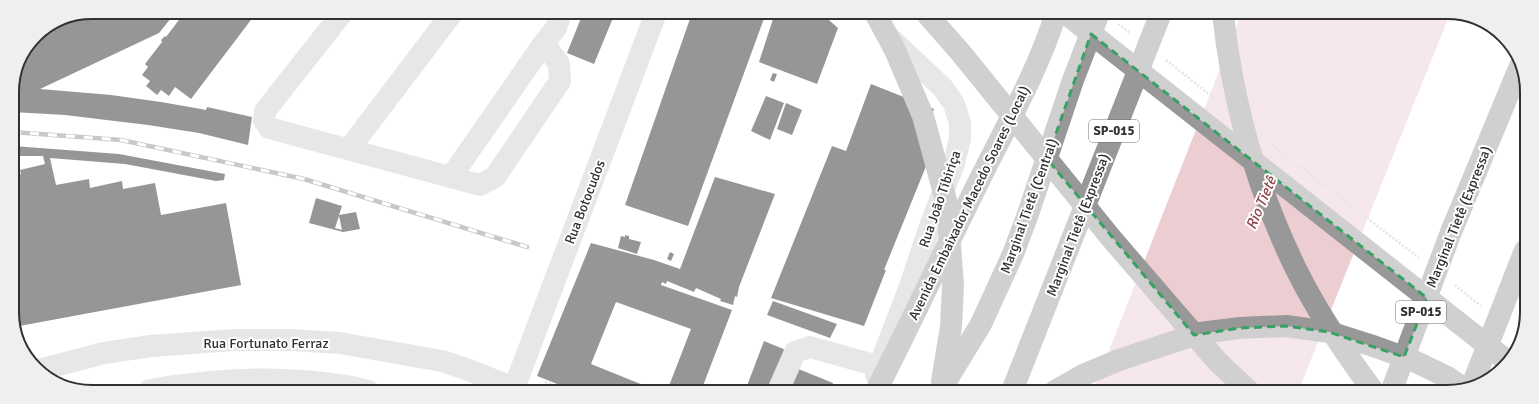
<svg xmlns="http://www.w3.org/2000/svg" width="1539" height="404" font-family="Signika,sans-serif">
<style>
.water{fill:#eccdd1}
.building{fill:#181818;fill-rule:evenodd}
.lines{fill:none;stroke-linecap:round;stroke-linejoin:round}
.path{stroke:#c5c5c5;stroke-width:2.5;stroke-dasharray:2 2;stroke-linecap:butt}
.minor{stroke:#cbcbcb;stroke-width:22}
.highway{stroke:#989898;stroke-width:22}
.rail-casing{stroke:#868686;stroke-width:4.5}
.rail{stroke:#fff;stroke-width:3;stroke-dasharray:9;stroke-linecap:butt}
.marked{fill:none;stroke:#38a265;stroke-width:3;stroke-dasharray:8 5;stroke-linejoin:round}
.labels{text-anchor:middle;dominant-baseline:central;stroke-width:4;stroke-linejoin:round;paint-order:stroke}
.shield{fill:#fff;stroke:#6f6f6f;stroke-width:1}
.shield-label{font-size:13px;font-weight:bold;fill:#313131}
.street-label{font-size:14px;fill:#313131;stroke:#fff}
.water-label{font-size:15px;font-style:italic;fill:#91414a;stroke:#fff}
.rim{fill:none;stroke:#313131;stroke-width:2}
</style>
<rect width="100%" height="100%" fill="#fff"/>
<polygon class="water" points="1242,13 1450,14 1298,392 1093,391"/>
<g class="building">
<polygon points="92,12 176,12 159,33 40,89 111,95 161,102 201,109 206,110 207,107 252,117 248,145 199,133 148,125 65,115 12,112 12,87 18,61 36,35 62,18"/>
<polygon points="185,12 257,12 191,99 175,87 169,96 161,90 157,95 146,86 150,81 142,75 148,67 145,64 162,42 161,40 165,36 166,37"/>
<polygon points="583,13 615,13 594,64 567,53"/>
<polygon points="692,13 766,13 688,226 625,205"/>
<polygon points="775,13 821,13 838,28 817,84 759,62"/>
<polygon points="773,73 777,74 774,82 770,80"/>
<polygon points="871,84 934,109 929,122 935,144 884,270 886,270 864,326 771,298 832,146 846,151"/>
<polygon points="766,96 784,103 770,140 751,131"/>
<polygon points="786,103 802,110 792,135 777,129"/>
<polygon points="13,146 119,154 225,174 224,180 216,181 125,164 50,158 56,185 89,179 90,188 122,181 123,189 155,183 161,215 226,203 241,285 14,327 13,176 21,174 20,170 45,164 43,156 13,156"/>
<polygon points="715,177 775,194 739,287 737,297 735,296 733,305 720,301 721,299 696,288 694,292 667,281 666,284 662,282 661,285 732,310 701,391 667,391 691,329 616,302 591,364 658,391 575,391 537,376 591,243 654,260 680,269"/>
<path d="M316,198L342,206L339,215L356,212L360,229L343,232L309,223ZM339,216L342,230L335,228Z"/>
<polygon points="625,235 629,236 629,239 641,242 637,254 618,248 621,236 625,237"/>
<polygon points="670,252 674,254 671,261 667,259"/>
<polygon points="773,301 837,324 830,338 767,315"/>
<polygon points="764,341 786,350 770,391 745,391"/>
<polygon points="796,368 833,383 830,391 787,391"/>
</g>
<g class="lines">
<g class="path">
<polyline points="1118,24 1130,33"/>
<polyline points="1166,60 1214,98"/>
<polyline points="1272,145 1419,258"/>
<polyline points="1455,285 1481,306"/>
<polyline points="545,382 562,389 561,391"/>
</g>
<g class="minor">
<polyline points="343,12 265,111 264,120 269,128 480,185 495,177 560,81 559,64 544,43 556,28 561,13"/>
<polyline points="349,149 453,12"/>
<polyline points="451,177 544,43"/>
<polyline points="39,370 104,353 151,346 234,340 290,340 340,343 442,361 466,369 514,388"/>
<polyline points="876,375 910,286 929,229 954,163 960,139 960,123 954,104 943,88 888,36"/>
<path d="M150,390C207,380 265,376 323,383C338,385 353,386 368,391"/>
<polyline points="513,391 656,13"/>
<polyline points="778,391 795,352 810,347 878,366"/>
</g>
<g class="highway">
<polyline points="875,13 895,50 923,116 947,204 953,285 951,327 942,381"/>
<polyline points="926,13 961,53 1111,238 1217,361 1250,392"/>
<polyline points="1065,13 1506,360"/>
<path d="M1223,13C1232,101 1257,189 1296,269C1317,312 1345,353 1374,392"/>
<polyline points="1473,383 1525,250"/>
<path d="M876,391C912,321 945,249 980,179C1007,124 1038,71 1056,13"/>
<polyline points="940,391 981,324 1013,254 1028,214 1073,80 1099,13"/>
<polyline points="1012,391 1161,13"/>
<polyline points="1055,391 1083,375 1119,360 1200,333 1240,328 1286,326 1329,332 1376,347 1412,360 1447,377 1462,387"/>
<polyline points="1391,392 1451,232 1520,66"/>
</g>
<defs>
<polyline id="rail" points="12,132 121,140 304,179 527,247"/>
</defs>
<use href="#rail" class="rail-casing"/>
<use href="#rail" class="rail"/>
</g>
<path d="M0 0H1539V404H0ZM1091,34L1427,298L1404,357L1329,332L1286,326L1240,328L1194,335L1047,159Z" fill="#fff" fill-opacity=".55" fill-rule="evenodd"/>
<path class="marked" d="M1091,34L1427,298L1404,357L1329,332L1286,326L1240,328L1194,335L1047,159Z"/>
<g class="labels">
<g class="shield">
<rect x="1089" y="120" width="50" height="22" rx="3"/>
<rect x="1396" y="301" width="50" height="22" rx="3"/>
</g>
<g class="shield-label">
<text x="1114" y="131">SP-015</text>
<text x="1421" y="312">SP-015</text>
</g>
<g class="street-label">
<text transform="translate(940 199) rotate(-71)">Rua João Tibiriça</text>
<text transform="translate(585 202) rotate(-69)">Rua Botocudos</text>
<text transform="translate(969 203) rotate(-64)">Avenida Embaixador Macedo Soares (Local)</text>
<text transform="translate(1029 206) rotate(-70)">Marginal Tietê (Central)</text>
<text transform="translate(1459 217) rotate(-68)">Marginal Tietê (Expressa)</text>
<text transform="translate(1078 225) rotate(-69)">Marginal Tietê (Expressa)</text>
<text x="266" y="343">Rua Fortunato Ferraz</text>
</g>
<g class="water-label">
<text transform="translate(1261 203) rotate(-67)">Rio Tietê</text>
</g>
</g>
<path d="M0 0H1539V404H0ZM92 19H1447A73 73 0 0 1 1520 92V312A73 73 0 0 1 1447 385H92A73 73 0 0 1 19 312V92A73 73 0 0 1 92 19Z" fill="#efefef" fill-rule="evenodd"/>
<path class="rim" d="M92 19H1447A73 73 0 0 1 1520 92V312A73 73 0 0 1 1447 385H92A73 73 0 0 1 19 312V92A73 73 0 0 1 92 19Z"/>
</svg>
